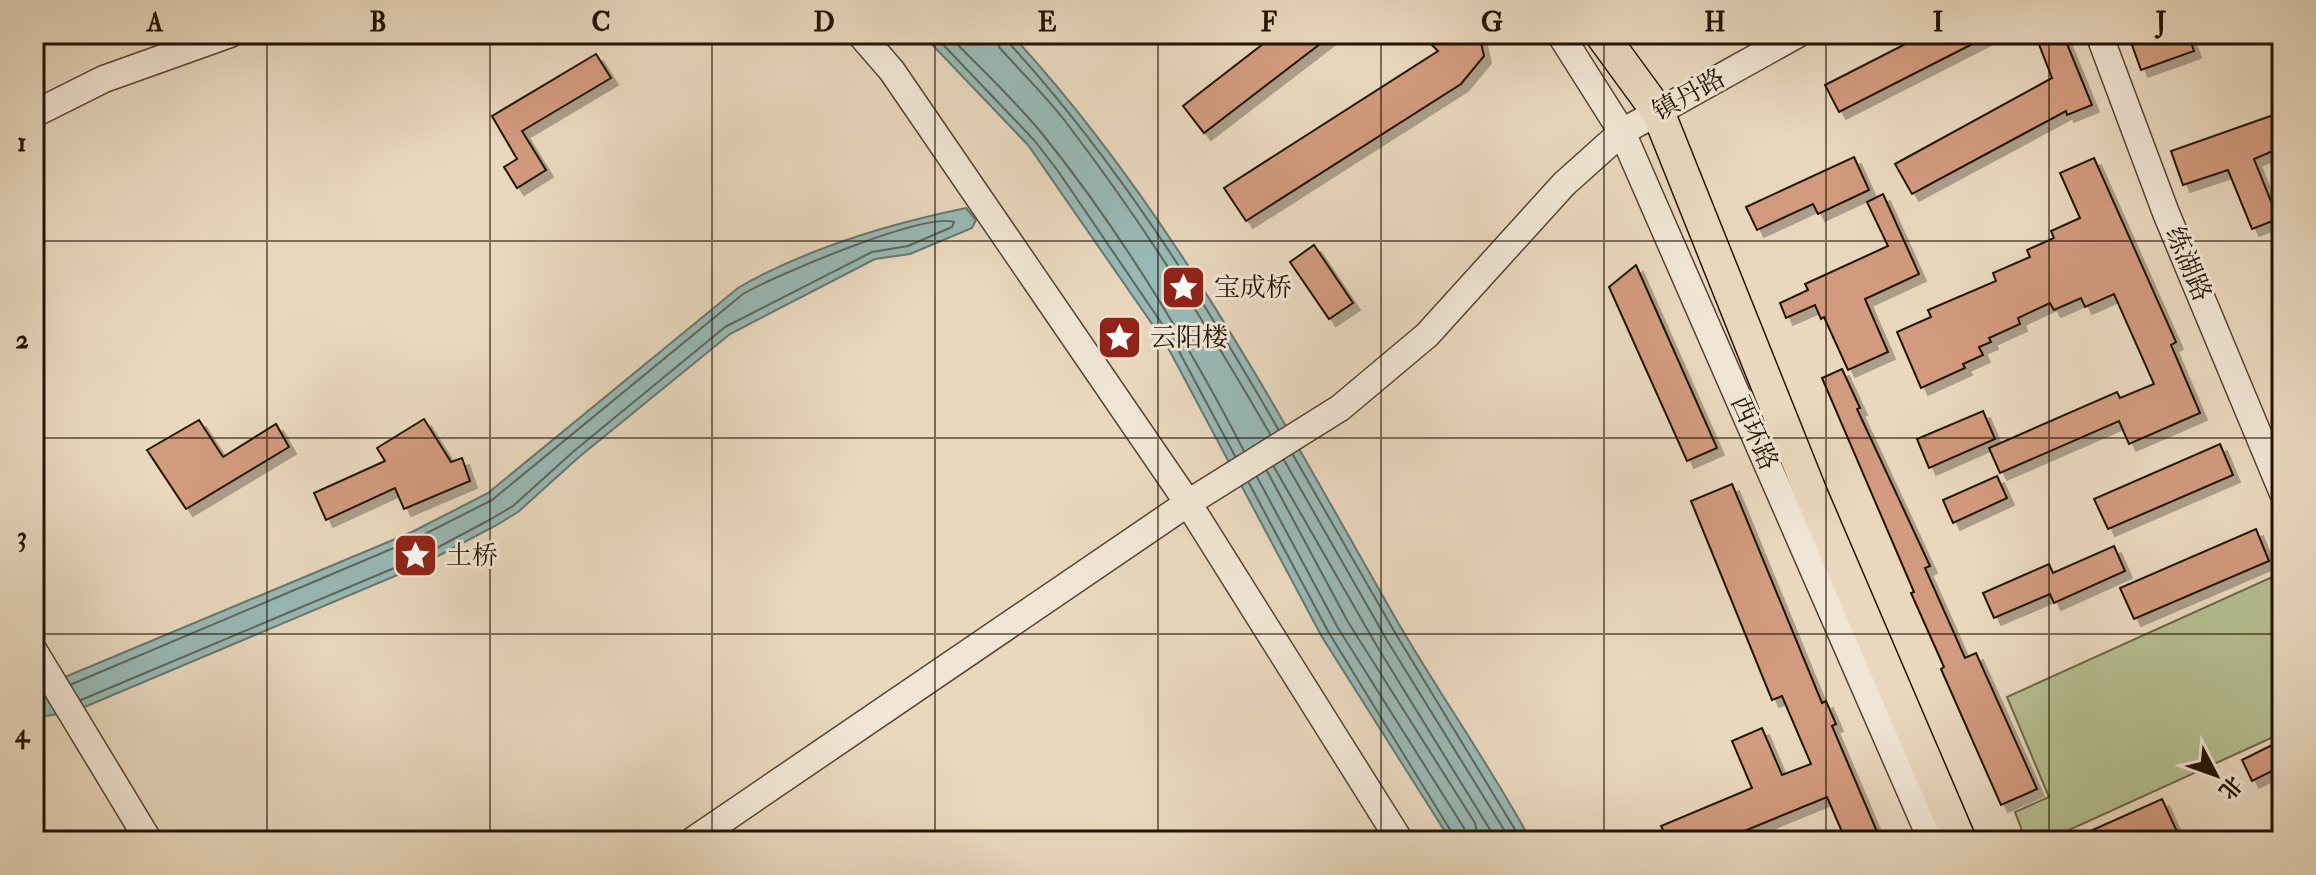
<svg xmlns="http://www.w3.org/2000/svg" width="2316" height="875" font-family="'IM FELL Double Pica','Noto Serif SC',serif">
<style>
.green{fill:#b5bf92;stroke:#6c694a;stroke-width:2}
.water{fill:#98b9b6;stroke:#69776e;stroke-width:2}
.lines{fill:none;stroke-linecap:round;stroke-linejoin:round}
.shore{stroke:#5e665c;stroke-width:2}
.building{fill:#d29a7e;stroke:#231303;stroke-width:2;filter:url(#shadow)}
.minor-casing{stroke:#544432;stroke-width:29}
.major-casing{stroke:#231303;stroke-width:35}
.minor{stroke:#f1e6d5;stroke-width:26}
.major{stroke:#e9d8be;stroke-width:32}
.grid{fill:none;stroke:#231303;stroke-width:2;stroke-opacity:0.55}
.labels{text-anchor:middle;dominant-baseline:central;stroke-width:6;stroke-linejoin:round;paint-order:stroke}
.street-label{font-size:26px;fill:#231303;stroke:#f1e6d5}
.poi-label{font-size:26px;fill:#231303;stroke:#f1e6d5;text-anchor:start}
.neatline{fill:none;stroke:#231303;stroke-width:3}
.grid-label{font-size:26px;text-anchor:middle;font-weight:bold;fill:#231303}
</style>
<defs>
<filter id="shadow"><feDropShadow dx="7" dy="7" stdDeviation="0" flood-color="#0004"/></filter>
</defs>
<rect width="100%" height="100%" fill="#e9d8be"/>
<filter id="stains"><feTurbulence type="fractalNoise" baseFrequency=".0025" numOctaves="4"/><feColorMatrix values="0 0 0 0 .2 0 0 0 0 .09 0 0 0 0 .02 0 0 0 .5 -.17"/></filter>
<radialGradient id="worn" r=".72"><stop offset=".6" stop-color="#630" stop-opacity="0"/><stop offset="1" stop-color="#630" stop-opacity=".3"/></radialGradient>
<polygon class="green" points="2281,573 2282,733 2045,841 2026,841 2015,812 2049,797 2007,697"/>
<g class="water">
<path d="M922,34H1011C1169,205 1278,413 1393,614C1437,691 1489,763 1531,841H1451L1322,637L1166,344L1028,145Z"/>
<path d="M966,208L976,220L972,228L910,254L875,259L730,334L579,457L518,512L495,526L421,565L75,711L34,718V690L412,532L488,493L738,288C807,248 889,224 966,208Z"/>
</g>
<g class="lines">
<g class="shore">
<polyline points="933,34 1034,140 1058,171 1173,340 1235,456"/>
<path d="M947,34C979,67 1015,100 1044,136C1121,232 1187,341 1244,451"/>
<path d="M996,34L999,47C1021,72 1045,95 1065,121C1141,220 1208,326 1270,434"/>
<path d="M1006,34L1008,42C1114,158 1200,293 1278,429"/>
<polyline points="1293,455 1397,636 1522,841"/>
<polyline points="1284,460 1388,642 1511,841"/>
<polyline points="1274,467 1378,648 1497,841"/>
<polyline points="1267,471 1348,622 1475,823 1479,841"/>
<polyline points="1257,477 1338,628 1464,828 1467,841"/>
<polyline points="1249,483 1329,633 1457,841"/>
<path d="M72,684L415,539L492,500L743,294C774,276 924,212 954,222L952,227L908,246L872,252L725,327L574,451L513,506L491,519L418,558L81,700"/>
</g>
</g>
<g class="building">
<polygon points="1276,34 1333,34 1204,133 1183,106"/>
<polygon points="1421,34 1479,34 1484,56 1461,84 1246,221 1224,188 1438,51"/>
<polygon points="1925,34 1992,34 1839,112 1825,85"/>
<polygon points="2035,34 2063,34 2092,105 2067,115 2066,111 1912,194 1895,164 2052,78"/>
<polygon points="2128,34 2188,34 2194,51 2141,70"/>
<polygon points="596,54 611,78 522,131 546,170 517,188 504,167 517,159 492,116"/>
<polygon points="2282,112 2282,147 2254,159 2278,219 2252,229 2228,170 2183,185 2171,151"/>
<polygon points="1854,157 1869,190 1818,214 1813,204 1757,230 1746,207"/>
<polygon points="2094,158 2176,342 2171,345 2200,413 2129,444 2119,421 2000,473 1989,448 2117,392 2120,398 2154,384 2114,294 2085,307 2081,298 2054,310 2050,303 2018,318 2020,324 1989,338 1991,342 1979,347 1983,355 1963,364 1965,368 1921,388 1897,332 1931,317 1928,310 1996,281 1993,273 2030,257 2027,250 2054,238 2051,231 2080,218 2060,173"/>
<polygon points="1883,194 1919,274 1865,299 1888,352 1848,370 1824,317 1821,319 1815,305 1786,318 1780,303 1808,290 1805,284 1888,246 1867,202"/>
<polygon points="1314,245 1353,303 1329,319 1290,262"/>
<polygon points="1636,265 1717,448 1687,461 1609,287"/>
<polygon points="1842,369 1860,408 1857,409 1930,566 1925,568 1965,658 1976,653 2037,789 2001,805 1941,669 1944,667 1911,593 1914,592 1822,378"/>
<polygon points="1983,411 1995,439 1929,468 1917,439"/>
<polygon points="424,419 451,462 462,458 470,481 404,509 395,488 326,520 314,493 385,461 377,448"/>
<polygon points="199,420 223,457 276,424 289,447 186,509 147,450"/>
<polygon points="2220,444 2233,475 2108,529 2094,499"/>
<polygon points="1997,476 2007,498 1953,523 1943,500"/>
<polygon points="1732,484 1822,703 1826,701 1836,724 1832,726 1881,841 1846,841 1827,797 1720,841 1668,841 1661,826 1752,788 1732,741 1762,728 1782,775 1811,764 1782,696 1772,700 1691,501"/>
<polygon points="2256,529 2269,561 2134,619 2120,588"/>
<polygon points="2114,546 2125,571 2054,603 2050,594 1994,618 1983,593 2049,564 2053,573"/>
<polygon points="2282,740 2282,766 2252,781 2242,760"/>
<polygon points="2162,799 2179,836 2168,841 2068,841"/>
</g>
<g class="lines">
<defs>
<g id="minor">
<polyline points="860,34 892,71 1188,503 1400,841"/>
<polyline points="1560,34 1622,132 1932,841"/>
<polyline points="2099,34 2166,213 2282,491"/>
<polyline points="34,114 104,79 230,34"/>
<polyline points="34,651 149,841"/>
<polyline points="692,841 1188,503 1340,408 1427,335 1564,184 1622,132 1798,34"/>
</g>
<polyline id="major" points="1601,34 1658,112 1812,496 1960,841"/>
</defs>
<use href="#minor" class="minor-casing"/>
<use href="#major" class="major-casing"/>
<use href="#minor" class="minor"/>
<use href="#major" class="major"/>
</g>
<path class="grid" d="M267,34V841M490,34V841M712,34V841M935,34V841M1158,34V841M1381,34V841M1604,34V841M1826,34V841M2049,34V841M34,241H2282M34,438H2282M34,634H2282"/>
<defs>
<symbol id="sight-square" viewBox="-11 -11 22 22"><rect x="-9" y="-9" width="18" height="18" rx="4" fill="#8f2418" stroke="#f1e6d5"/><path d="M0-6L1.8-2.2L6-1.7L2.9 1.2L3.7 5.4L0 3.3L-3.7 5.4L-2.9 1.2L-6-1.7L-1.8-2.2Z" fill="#fff"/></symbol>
</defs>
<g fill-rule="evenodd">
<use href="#sight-square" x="1158" y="262" width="51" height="51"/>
<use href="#sight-square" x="1094" y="312" width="51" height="51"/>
<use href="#sight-square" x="390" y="530" width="51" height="51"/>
</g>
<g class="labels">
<g class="street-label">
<text transform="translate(1689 95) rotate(-29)">镇丹路</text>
<text transform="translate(2188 264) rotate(67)">练湖路</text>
<text transform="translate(1754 433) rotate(66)">西环路</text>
</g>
<g class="poi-label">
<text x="1214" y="288">宝成桥</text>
<text x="1150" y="338">云阳楼</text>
<text x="446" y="556">土桥</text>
</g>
</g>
<rect width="2316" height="875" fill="none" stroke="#e9d8be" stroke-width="88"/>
<g transform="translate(2216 775) rotate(131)" stroke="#f1e6d5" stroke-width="6" paint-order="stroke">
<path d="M0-6L14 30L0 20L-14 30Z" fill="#231303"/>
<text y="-12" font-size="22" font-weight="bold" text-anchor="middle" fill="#231303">北</text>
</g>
<rect x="44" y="44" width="2228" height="787" class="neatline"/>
<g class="grid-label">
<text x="155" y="31">A</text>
<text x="378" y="31">B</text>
<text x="601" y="31">C</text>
<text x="824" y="31">D</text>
<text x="1047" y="31">E</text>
<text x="1269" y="31">F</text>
<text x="1492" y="31">G</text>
<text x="1715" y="31">H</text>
<text x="1938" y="31">I</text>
<text x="2161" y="31">J</text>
<text x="22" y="151">1</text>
<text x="22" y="348">2</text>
<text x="22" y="545">3</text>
<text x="22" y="742">4</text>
</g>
<rect width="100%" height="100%" filter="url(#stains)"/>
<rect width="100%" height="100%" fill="url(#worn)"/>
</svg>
